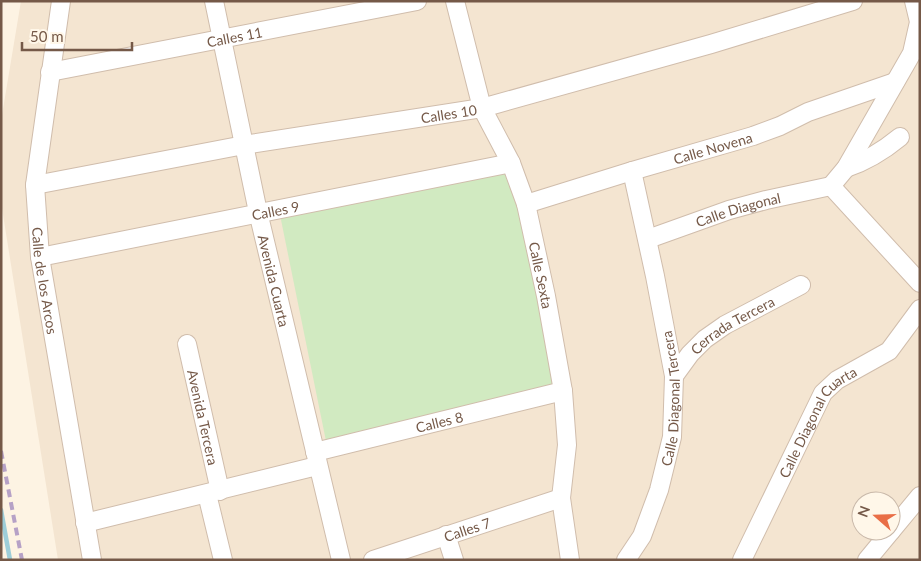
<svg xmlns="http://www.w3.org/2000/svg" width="921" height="561" font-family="Lato,sans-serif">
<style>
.residential{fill:#f4e5d1;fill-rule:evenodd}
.green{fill:#d1eac1}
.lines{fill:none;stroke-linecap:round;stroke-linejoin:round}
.stream{stroke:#9dcdd8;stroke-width:4.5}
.minor-casing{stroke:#d0bdac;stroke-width:20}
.minor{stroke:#fff;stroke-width:18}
.rail{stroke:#b6a1c6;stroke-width:4;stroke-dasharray:8 5;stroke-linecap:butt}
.labels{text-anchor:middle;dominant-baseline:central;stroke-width:4.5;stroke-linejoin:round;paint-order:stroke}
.street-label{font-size:14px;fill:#755948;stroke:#fff7e9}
</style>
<rect width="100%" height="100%" fill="#fdf3e3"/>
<path class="residential" d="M21,1H920V560H58L1,202V121ZM861,501H891V531H861Z"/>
<polygon class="green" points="512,167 560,389 326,441 279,210"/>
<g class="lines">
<polyline class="stream" points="1,510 10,560"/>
<defs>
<g id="minor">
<path id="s1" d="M61,1L35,185L40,257L92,560"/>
<path id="s2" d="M214,1L258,212L341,560"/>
<path id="s3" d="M455,1L482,108L511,163L526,204L546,296L563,391L567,445L561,498L570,560"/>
<path id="s4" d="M50,72L417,1"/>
<path d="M846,168C867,161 883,151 900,137"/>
<path id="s5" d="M35,185L244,145L482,108L711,44L853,1"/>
<polyline points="831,186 846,168 912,53 919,22 914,1"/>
<polyline points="831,186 920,283"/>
<path id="s6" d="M526,204L632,171L753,136L780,126L808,112L895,82"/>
<path id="s7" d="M648,239L729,210L766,200L831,186"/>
<path id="s8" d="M40,257L511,163"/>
<path id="s9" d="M187,344L220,491"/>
<path id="s10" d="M674,376L690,354L705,339L725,325L801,285"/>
<path id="s11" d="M315,452L563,391"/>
<polyline points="207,494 223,560"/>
<polyline points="85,523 317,466"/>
<polyline points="891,531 920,496"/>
<polyline points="446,535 454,560"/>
<path id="s12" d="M373,560L561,498"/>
<path id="s13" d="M626,560L642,536L659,490L672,437L674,376L655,276L632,171"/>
<path id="s14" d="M742,560L823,393L837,380L889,351L920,309"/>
<polyline points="867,560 891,531"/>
</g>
</defs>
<use href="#minor" class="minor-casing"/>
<use href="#minor" class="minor"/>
<polyline class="rail" points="1,451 22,560"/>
</g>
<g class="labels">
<g class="street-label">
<text stroke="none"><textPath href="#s4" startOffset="188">Calles 11</textPath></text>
<text stroke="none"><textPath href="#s5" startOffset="420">Calles 10</textPath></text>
<text stroke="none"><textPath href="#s6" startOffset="195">Calle Novena</textPath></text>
<text stroke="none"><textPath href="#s8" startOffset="240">Calles 9</textPath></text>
<text stroke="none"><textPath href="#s7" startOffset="95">Calle Diagonal</textPath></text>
<text stroke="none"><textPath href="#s3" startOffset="289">Calle Sexta</textPath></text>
<text stroke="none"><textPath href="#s1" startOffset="282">Calle de los Arcos</textPath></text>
<text stroke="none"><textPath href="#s2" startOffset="286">Avenida Cuarta</textPath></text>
<text stroke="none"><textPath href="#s10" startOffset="79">Cerrada Tercera</textPath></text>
<text stroke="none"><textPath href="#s13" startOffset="171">Calle Diagonal Tercera</textPath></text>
<text stroke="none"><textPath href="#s9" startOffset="75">Avenida Tercera</textPath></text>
<text stroke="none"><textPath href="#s11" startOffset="128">Calles 8</textPath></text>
<text stroke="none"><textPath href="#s14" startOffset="159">Calle Diagonal Cuarta</textPath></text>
<text stroke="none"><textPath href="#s12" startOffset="99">Calles 7</textPath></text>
</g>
</g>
<rect width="921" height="561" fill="none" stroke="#755948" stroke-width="5"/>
<g transform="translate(876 516) rotate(290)"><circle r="24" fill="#fff7e9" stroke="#c8b8a9"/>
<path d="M0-4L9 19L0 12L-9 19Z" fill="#e96e46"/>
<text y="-8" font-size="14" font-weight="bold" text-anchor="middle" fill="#755948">N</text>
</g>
<path d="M22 42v8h110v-8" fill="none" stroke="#755948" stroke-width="2.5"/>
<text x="30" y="42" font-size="15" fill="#755948" stroke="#fff7e9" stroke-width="4" paint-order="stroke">50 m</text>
</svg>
